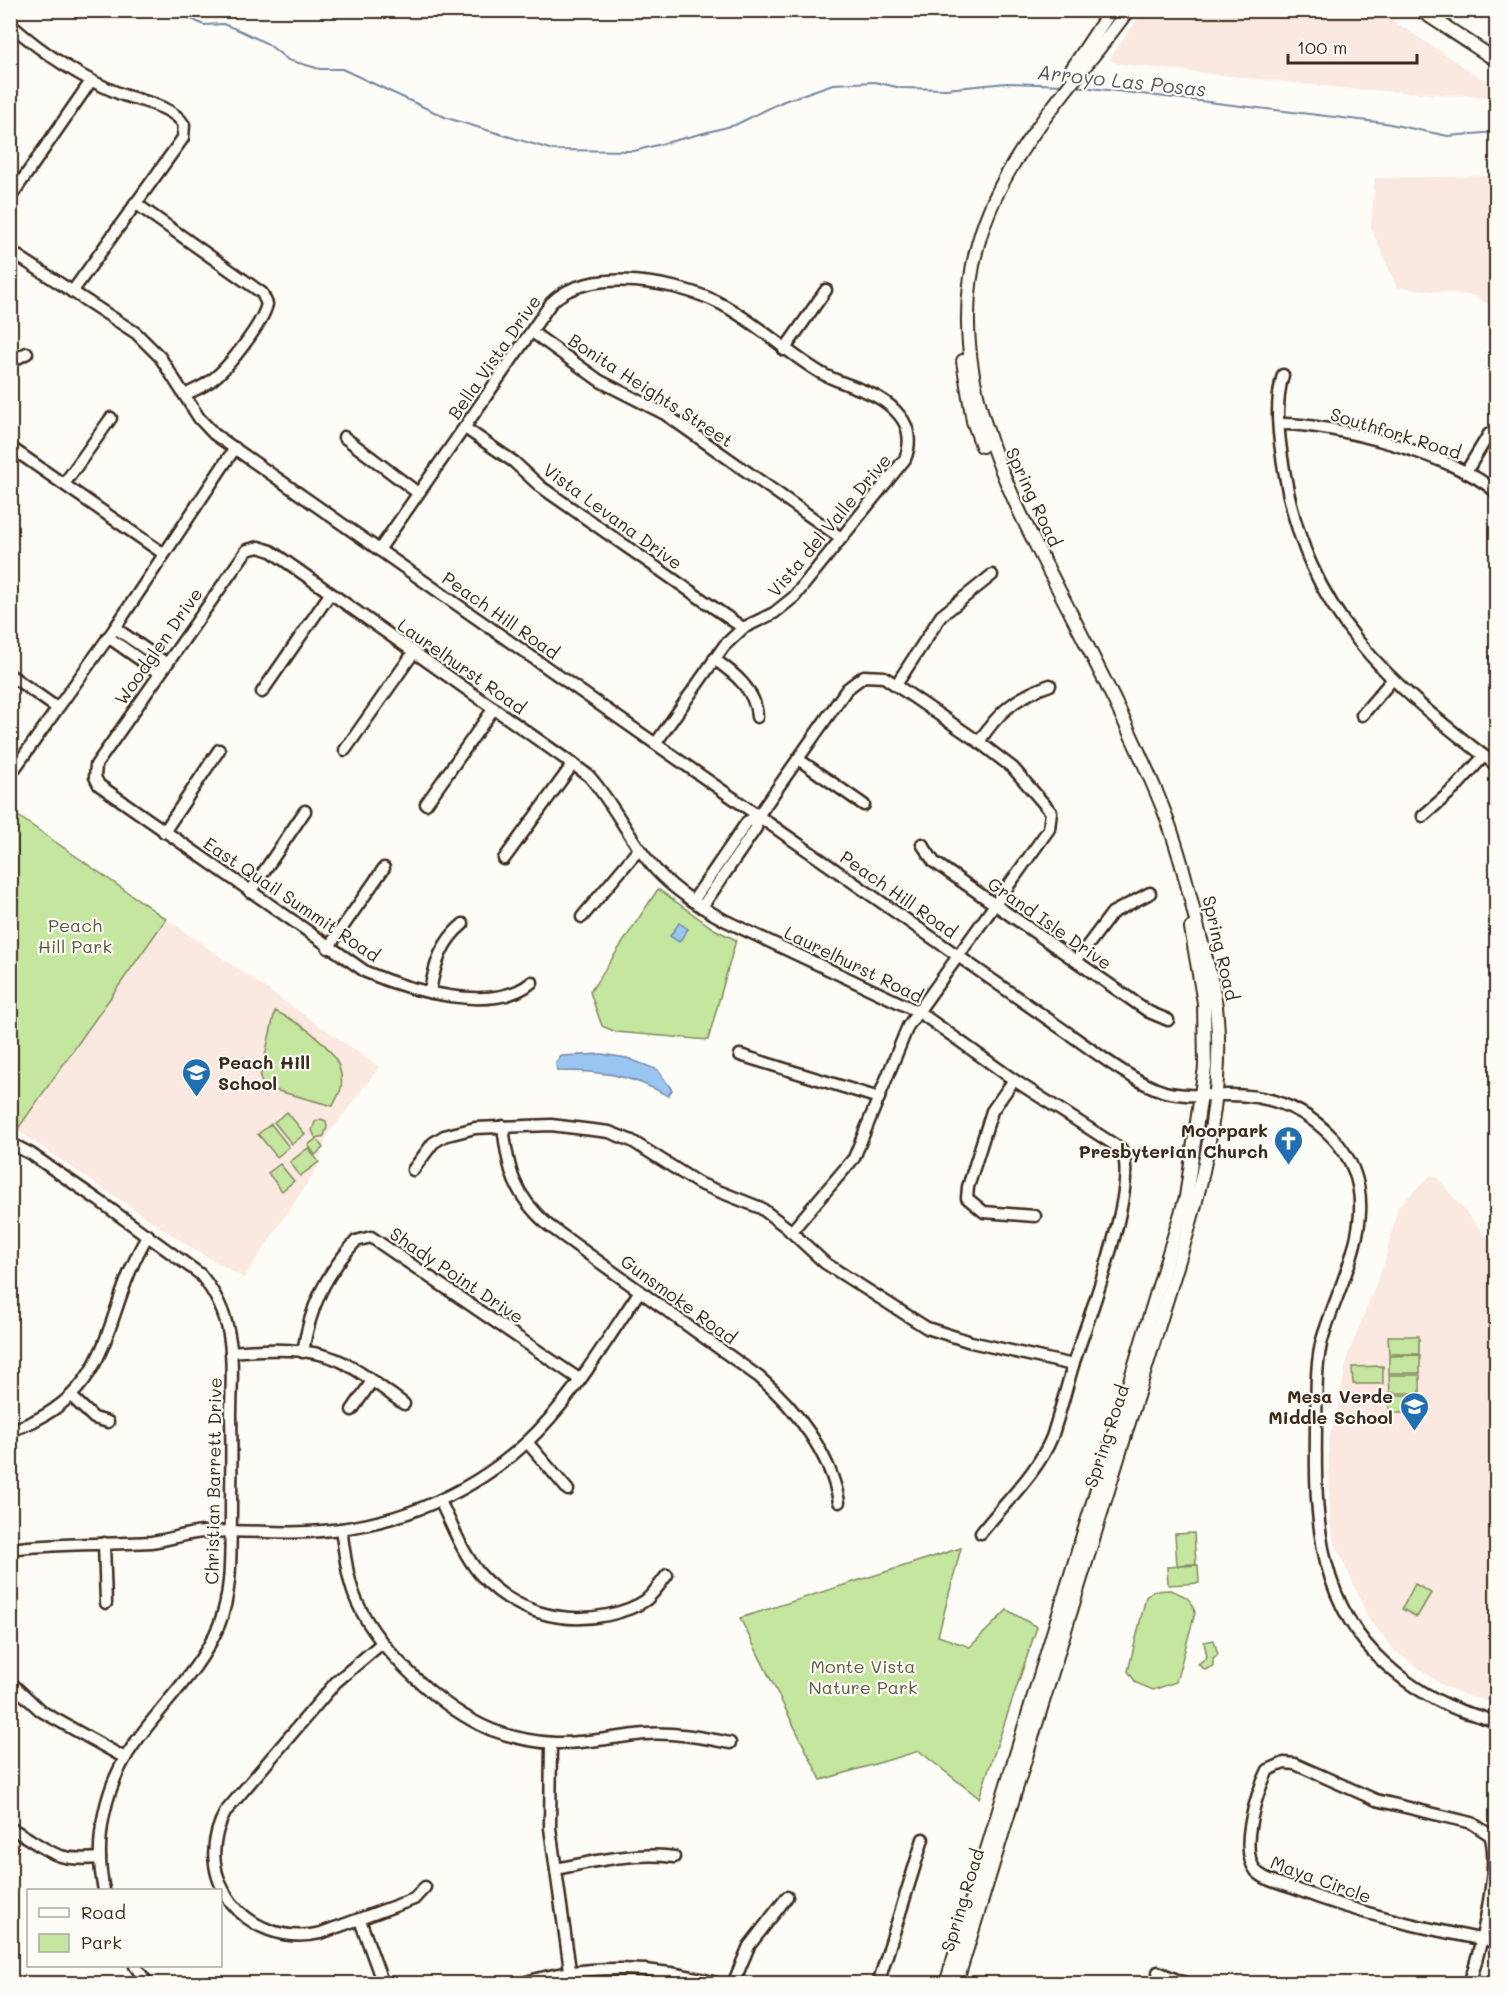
<svg xmlns="http://www.w3.org/2000/svg" width="1507" height="1994" font-family="Mali,sans-serif">
<style>
.built{fill:#fae8e1}
.green{fill:#c5e69e;stroke:#80885e;stroke-width:1.5}
.water{fill:#9ac5f3;stroke:#74879e;stroke-width:1.5}
.lines{fill:none;stroke-linecap:round;stroke-linejoin:round}
.stream{stroke:#74879e;stroke-width:2}
.minor-casing{stroke:#3b2a1e;stroke-width:15}
.major-casing{stroke:#3b2a1e;stroke-width:16}
.minor{stroke:#fdfcf7;stroke-width:10}
.major{stroke:#fdfcf7;stroke-width:12}
.labels{text-anchor:middle;dominant-baseline:central;stroke-width:4.5;stroke-linejoin:round;paint-order:stroke}
.street-label{font-size:18px;fill:#3b2a1e;stroke:#fdfcf7}
.park-label{font-size:18px;fill:#5e593e;stroke:#fdfcf7}
.poi-label{font-size:18px;font-weight:bold;fill:#3b2a1e;stroke:#fdfcf7;text-anchor:end}
.water-label{font-size:20px;font-style:italic;fill:#58585e;stroke:#fdfcf7}
</style>
<rect width="100%" height="100%" fill="#fdfcf7"/>
<filter id="ink" filterUnits="userSpaceOnUse"><feTurbulence type="fractalNoise" baseFrequency=".0167" numOctaves="2"/><feDisplacementMap in="SourceGraphic" scale="12" xChannelSelector="R" yChannelSelector="G"/><feConvolveMatrix kernelMatrix="1 2 1 2 8 2 1 2 1" color-interpolation-filters="sRGB"/></filter>
<g filter="url(#ink)">
<g class="built">
<polygon points="1144,10 1378,11 1496,88 1496,91 1492,97 1350,89 1120,64 1109,60"/>
<polygon points="1496,176 1496,311 1477,296 1397,287 1371,228 1375,178"/>
<polygon points="166,919 379,1067 326,1137 317,1168 244,1278 193,1249 17,1130"/>
<polygon points="1431,1175 1436,1176 1496,1249 1496,1703 1465,1695 1441,1684 1395,1651 1368,1617 1333,1538 1330,1521 1328,1439 1335,1423 1348,1355 1385,1261 1398,1207"/>
</g>
<g class="green">
<polygon points="11,811 166,919 17,1130 10,1128"/>
<polygon points="658,889 714,929 736,940 708,1040 616,1032 602,1026 590,992"/>
<path d="M275,1011C303,1024 347,1052 341,1088C340,1094 335,1100 333,1106L264,1087L260,1078Z"/>
<polygon points="287,1112 305,1134 292,1144 274,1122"/>
<polygon points="321,1119 326,1121 327,1127 324,1136 316,1138 323,1148 315,1155 308,1145 316,1139 312,1130 315,1122"/>
<polygon points="271,1124 289,1147 277,1157 258,1134"/>
<polygon points="308,1148 319,1162 300,1176 290,1162"/>
<polygon points="280,1164 294,1181 282,1191 268,1173"/>
<polygon points="1388,1336 1419,1336 1419,1354 1389,1354"/>
<polygon points="1420,1355 1420,1373 1389,1373 1389,1356"/>
<polygon points="1383,1366 1383,1384 1353,1384 1352,1367"/>
<polygon points="1389,1375 1420,1375 1420,1393 1390,1393"/>
<rect x="1389" y="1395" width="30" height="18"/>
<polygon points="1194,1533 1196,1564 1177,1565 1175,1534"/>
<polygon points="961,1548 938,1636 970,1647 1007,1610 1037,1627 979,1798 919,1751 821,1780 740,1618"/>
<polygon points="1198,1565 1199,1583 1168,1585 1167,1567"/>
<polygon points="1415,1584 1431,1593 1417,1617 1402,1609"/>
<path d="M1170,1590C1182,1594 1194,1599 1195,1613L1176,1682L1153,1690L1136,1683L1128,1671L1146,1597L1153,1591Z"/>
<polygon points="1214,1640 1218,1655 1213,1658 1213,1666 1205,1670 1198,1664 1207,1657 1204,1642"/>
</g>
<g class="water">
<polygon points="679,923 688,929 679,942 670,936"/>
<path d="M602,1054L627,1058L658,1070L672,1090L668,1096C630,1074 600,1071 557,1071L556,1063L561,1056Z"/>
</g>
<g class="lines">
<g class="stream">
<polyline points="173,10 204,25 223,24 241,31 268,44 288,60 320,69 342,69 447,118 553,150 634,151 735,125 784,101 833,84 875,82 901,88 946,89 1007,83 1065,85"/>
<polyline points="1074,86 1385,123 1448,136 1496,132"/>
</g>
<defs>
<g id="minor">
<path d="M10,24C45,55 80,78 123,95C142,101 174,107 184,125L183,138L72,292"/>
<polyline points="10,198 91,81"/>
<path d="M135,203L262,293L267,304C263,323 229,367 213,379C205,386 194,390 185,395"/>
<path d="M10,251L136,333L160,357L199,418L214,434L1055,1024C1085,1044 1131,1082 1165,1092C1185,1097 1205,1095 1225,1095C1266,1094 1304,1107 1333,1138C1391,1200 1341,1275 1322,1340C1315,1367 1317,1397 1316,1425C1315,1507 1315,1592 1376,1655C1399,1678 1428,1698 1459,1710C1471,1715 1485,1716 1496,1723"/>
<polyline points="532,332 600,381 665,414 841,538"/>
<polyline points="784,350 826,290"/>
<polyline points="10,362 27,353"/>
<path d="M1283,375C1274,404 1279,440 1284,470C1307,614 1387,682 1496,765"/>
<path d="M1279,424C1332,423 1457,456 1496,492"/>
<polyline points="465,428 514,462 541,487 743,628"/>
<polyline points="344,437 418,493"/>
<polyline points="10,447 164,554"/>
<polyline points="1466,472 1489,434"/>
<polyline points="64,484 111,418"/>
<path d="M379,550L551,303C587,265 682,282 723,305C758,324 787,353 821,373C848,388 880,390 900,416C910,428 911,445 905,459L794,597L774,613L743,628L724,646L656,743"/>
<polyline points="115,628 166,663"/>
<polyline points="108,637 159,673"/>
<path d="M714,659C734,673 756,690 757,717"/>
<polyline points="10,675 57,708"/>
<polyline points="896,685 941,616 992,575"/>
<polyline points="262,692 330,594"/>
<polyline points="1362,715 1392,680"/>
<path d="M979,742C998,712 1016,697 1050,685"/>
<polyline points="345,750 414,652"/>
<polyline points="798,759 864,805"/>
<polyline points="10,775 115,628 235,448"/>
<polyline points="426,804 494,708"/>
<polyline points="1423,816 1455,788 1484,756"/>
<polyline points="164,832 219,750"/>
<polyline points="922,844 934,862 1149,1012 1168,1020"/>
<polyline points="504,859 573,764"/>
<polyline points="250,892 305,811"/>
<polyline points="693,901 747,822 758,816"/>
<polyline points="702,907 756,828 758,816 847,689 864,676 884,677 979,742 1013,768 1051,812 1049,829 908,1026 854,1158 791,1232"/>
<polyline points="582,917 639,849"/>
<polyline points="328,948 384,868"/>
<polyline points="1076,961 1112,913 1150,893"/>
<path d="M532,982C494,1015 408,990 366,972L99,785L95,777L96,765L247,550L259,547L271,551L588,775C612,801 627,835 650,863C669,887 697,905 724,920L919,1012L1014,1080L1121,1149C1141,1182 1087,1322 1074,1362C1067,1386 1060,1412 1052,1437C1036,1475 1006,1501 981,1533"/>
<path d="M430,991C435,964 441,942 463,924"/>
<polyline points="740,1055 879,1098"/>
<polyline points="1014,1080 992,1111 968,1187 967,1198 984,1212 1035,1216"/>
<path d="M503,1126C508,1170 513,1194 548,1225L759,1377C796,1408 831,1455 839,1502"/>
<path d="M10,1143L31,1154L98,1200L200,1274C215,1292 225,1312 229,1335C234,1361 231,1390 231,1417C232,1449 231,1481 231,1513C230,1550 233,1590 219,1625C200,1671 163,1703 135,1743C105,1784 93,1841 104,1890"/>
<polyline points="413,1170 433,1143 444,1136 475,1128 551,1125 609,1132 632,1141 698,1183 761,1208 786,1227 825,1263 927,1328 971,1342 1073,1365"/>
<path d="M231,1352C266,1349 314,1346 346,1364C366,1375 385,1390 404,1404"/>
<path d="M303,1352C310,1307 325,1275 356,1241L371,1237L579,1379"/>
<polyline points="71,1396 94,1418 108,1422"/>
<polyline points="352,1410 372,1381"/>
<path d="M10,1431C119,1393 99,1317 148,1235"/>
<polyline points="527,1442 568,1490"/>
<path d="M440,1501C452,1525 462,1552 479,1573C512,1611 560,1625 608,1615C621,1612 635,1608 646,1600C654,1593 660,1584 667,1575"/>
<path d="M341,1529C345,1554 347,1581 358,1604C380,1652 443,1710 492,1730C511,1737 534,1742 554,1743C585,1744 613,1737 644,1734C673,1732 701,1737 730,1743"/>
<polyline points="104,1543 106,1603"/>
<path d="M10,1549C57,1543 104,1545 151,1542C169,1540 186,1533 204,1532C239,1529 274,1534 308,1532C389,1528 466,1498 526,1443C572,1400 605,1342 640,1291"/>
<path d="M382,1643L336,1682L226,1811C188,1877 248,1950 321,1933L414,1899L425,1887"/>
<polyline points="10,1682 41,1711 125,1758"/>
<polyline points="551,1743 550,1828 572,1984"/>
<path d="M10,1828C50,1849 50,1862 100,1858"/>
<path d="M556,1869C595,1861 634,1852 674,1857"/>
<polyline points="360,1920 383,1984"/>
<polyline points="135,1966 148,1984"/>
<polyline points="1158,1972 1187,1984"/>
<path d="M520,1984C584,1963 656,1965 720,1984"/>
<polyline points="733,1984 749,1946 787,1897"/>
<polyline points="878,1984 923,1839"/>
<path d="M1469,1984C1480,1952 1501,1865 1490,1835L1472,1823L1376,1800L1295,1764L1284,1763L1268,1770C1257,1792 1238,1849 1256,1871C1264,1880 1281,1884 1293,1888C1359,1914 1426,1929 1496,1942"/>
</g>
<g id="major">
<polyline points="1420,10 1496,60"/>
<polyline points="1070,72 1111,10"/>
<polyline points="963,361 973,421 982,446"/>
<polyline points="946,1984 1186,1197 1205,1067 1204,1003 1191,928"/>
<path d="M956,1984L1187,1234C1206,1169 1223,1086 1217,1018C1215,985 1204,953 1196,921C1187,882 1177,843 1162,806C1134,737 1099,669 1065,602C1008,491 942,372 978,244C1002,154 1075,84 1128,10"/>
</g>
</defs>
<use href="#minor" class="minor-casing"/>
<use href="#major" class="major-casing"/>
<use href="#minor" class="minor"/>
<use href="#major" class="major"/>
</g>
</g>
<defs>
<symbol id="school-pin" viewBox="-11 -11 22 30"><path d="M0 17L-7.5 6A9.5 9.5 0 1 1 7.5 6Z" fill="#1f6fb2" stroke="#fdfcf7"/><path d="M0-5L7-2L0 1L-7-2ZM-4 1L0 2.5L4 1V4Q0 6-4 4Z" fill="#fff"/></symbol>
<symbol id="church-pin" viewBox="-11 -11 22 30"><path d="M0 17L-7.5 6A9.5 9.5 0 1 1 7.5 6Z" fill="#1f6fb2" stroke="#fdfcf7"/><path d="M-1.2-6h2.4v3.5h3.3v2.4h-3.3V6h-2.4V-.1h-3.3v-2.4h3.3Z" fill="#fff"/></symbol>
</defs>
<g fill-rule="evenodd">
<use href="#school-pin" x="180" y="1056" width="33" height="45"/>
<use href="#church-pin" x="1272" y="1124" width="33" height="45"/>
<use href="#school-pin" x="1398" y="1390" width="33" height="45"/>
</g>
<g class="labels">
<g class="street-label">
<text transform="translate(494 357) rotate(-55)">Bella Vista Drive</text>
<text transform="translate(651 390) rotate(33)">Bonita Heights Street</text>
<text transform="translate(1396 433) rotate(17)">Southfork Road</text>
<text transform="translate(1034 497) rotate(65)">Spring Road</text>
<text transform="translate(613 516) rotate(36)">Vista Levana Drive</text>
<text transform="translate(829 525) rotate(-50)">Vista del Valle Drive</text>
<text transform="translate(501 615) rotate(35)">Peach Hill Road</text>
<text transform="translate(158 646) rotate(-55)">Woodglen Drive</text>
<text transform="translate(462 666) rotate(35)">Laurelhurst Road</text>
<text transform="translate(899 894) rotate(35)">Peach Hill Road</text>
<text transform="translate(292 899) rotate(34)">East Quail Summit Road</text>
<text transform="translate(1050 923) rotate(35)">Grand Isle Drive</text>
<text transform="translate(1221 948) rotate(77)">Spring Road</text>
<text transform="translate(854 964) rotate(26)">Laurelhurst Road</text>
<text transform="translate(457 1275) rotate(34)">Shady Point Drive</text>
<text transform="translate(679 1299) rotate(36)">Gunsmoke Road</text>
<text transform="translate(1106 1436) rotate(-72)">Spring Road</text>
<text transform="translate(213 1481) rotate(-89)">Christian Barrett Drive</text>
<text transform="translate(1321 1879) rotate(20)">Maya Circle</text>
<text transform="translate(962 1900) rotate(-73)">Spring Road</text>
</g>
<g class="park-label">
<text x="75" y="925">Peach<tspan x="75" dy="21">Hill Park</tspan></text>
<text x="863" y="1666">Monte Vista<tspan x="863" dy="21">Nature Park</tspan></text>
</g>
<g class="poi-label">
<text x="218" y="1062" text-anchor="start">Peach Hill<tspan x="218" dy="21">School</tspan></text>
<text x="1268" y="1130">Moorpark<tspan x="1268" dy="21">Presbyterian Church</tspan></text>
<text x="1393" y="1396">Mesa Verde<tspan x="1393" dy="21">Middle School</tspan></text>
</g>
<g class="water-label">
<text transform="translate(1122 80) rotate(6)">Arroyo Las Posas</text>
</g>
</g>
<rect width="1507" height="1994" fill="none" stroke="#fdfcf7" stroke-width="36"/>
<rect x="18" y="18" width="1471" height="1958" fill="none" stroke="#3b2a1e" stroke-width="2" filter="url(#ink)"/>
<rect x="27" y="1889" width="195" height="78" fill="#fdfcf7" stroke="#afa8a0" stroke-width="1.5"/>
<rect x="39" y="1908" width="30" height="9" fill="#fdfcf7" stroke="#afa8a0" stroke-width="1.5"/>
<text x="81" y="1919" font-size="18" fill="#3b2a1e">Road</text>
<rect x="39" y="1934" width="30" height="18" fill="#c5e69e" stroke="#afa8a0" stroke-width="1.5"/>
<text x="81" y="1949" font-size="18" fill="#3b2a1e">Park</text>
<path d="M1288 54v9h129v-9" fill="none" stroke="#3b2a1e" stroke-width="3"/>
<text x="1297" y="54" font-size="18" fill="#3b2a1e" stroke="#fdfcf7" stroke-width="4.5" paint-order="stroke">100 m</text>
</svg>
